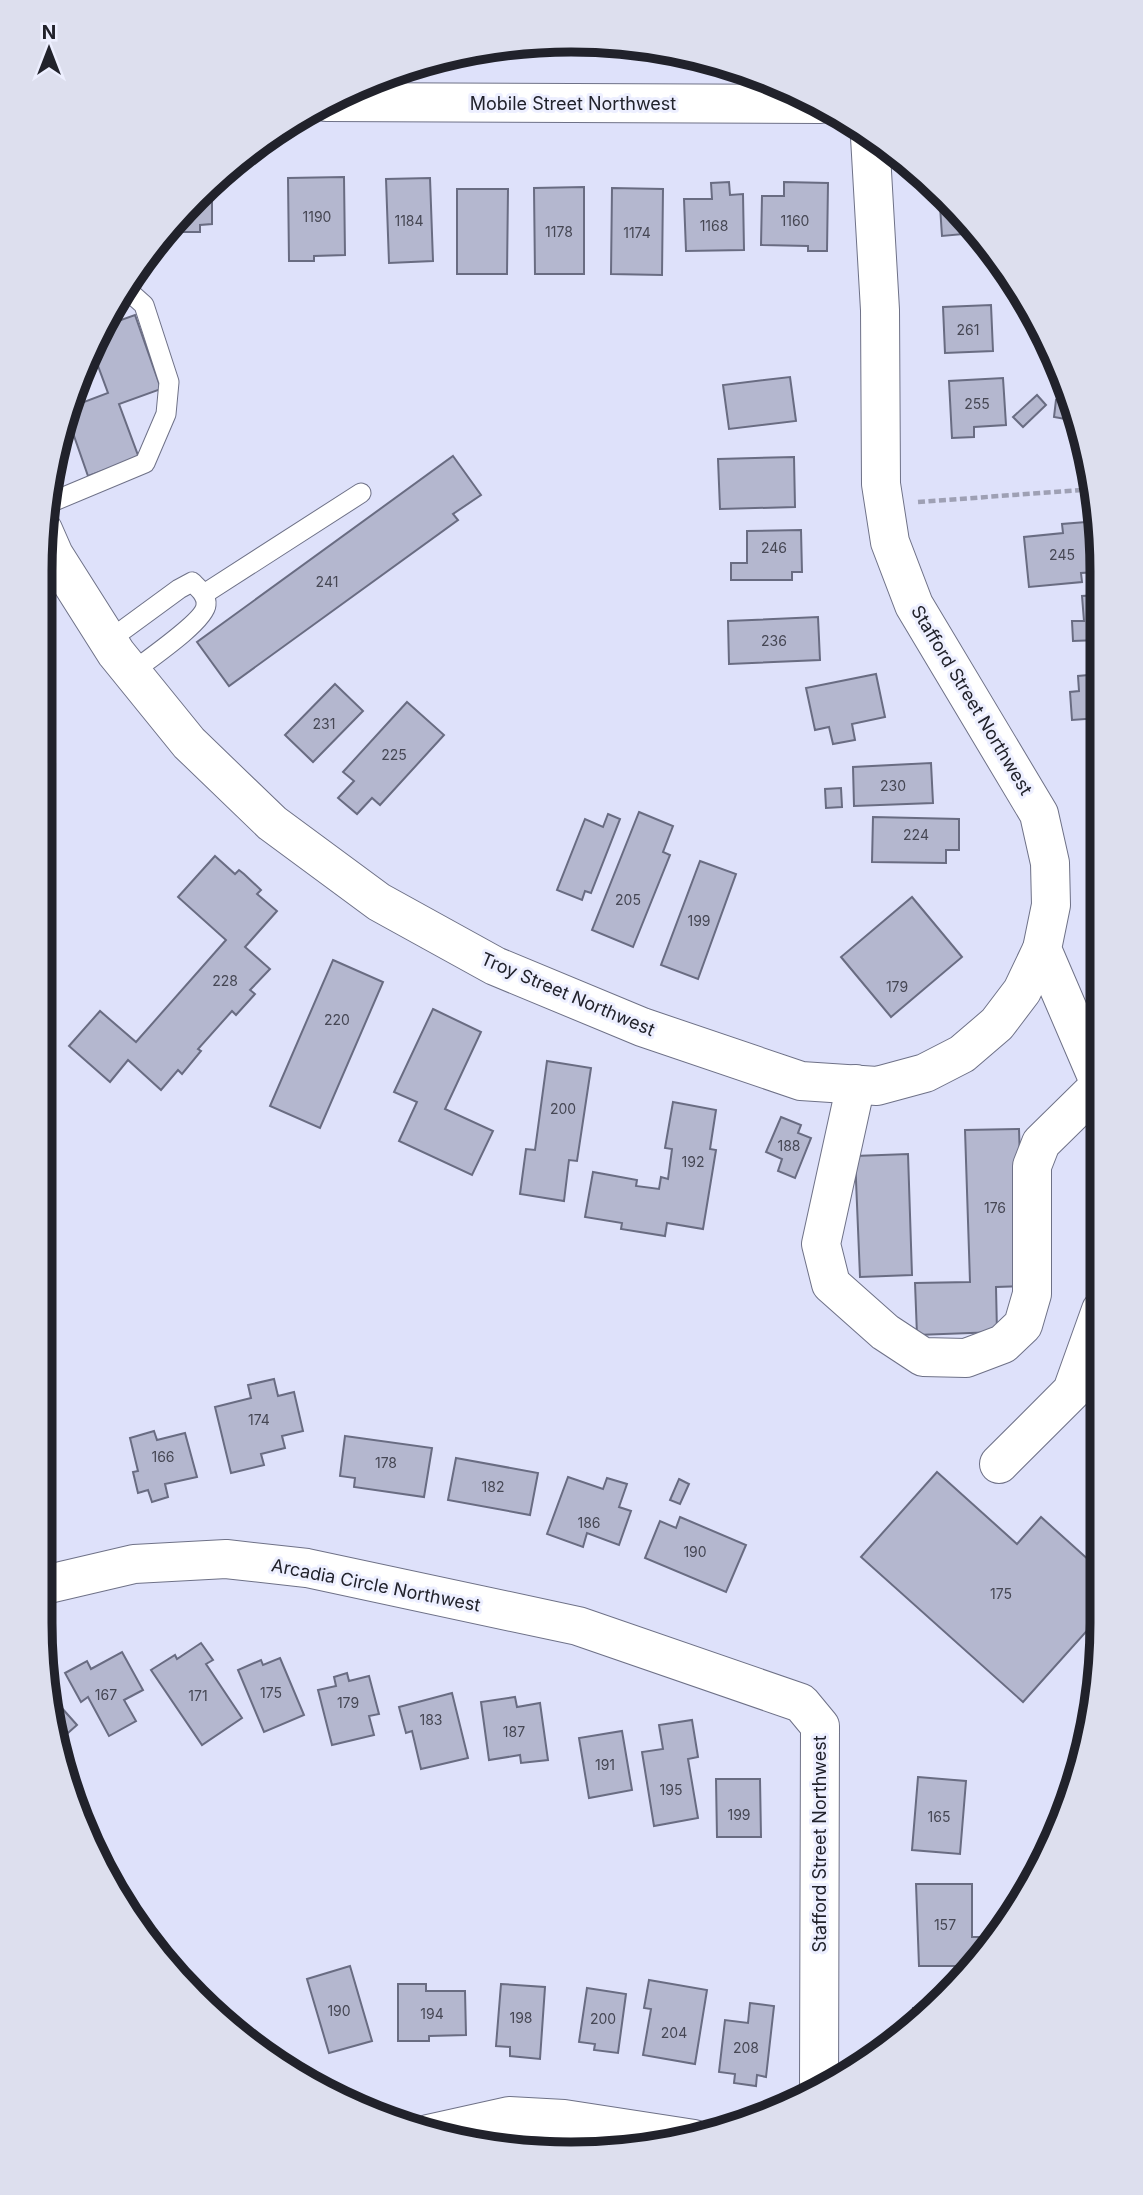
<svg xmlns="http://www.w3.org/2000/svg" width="1143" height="2195" font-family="Inter,sans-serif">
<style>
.building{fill:#b4b7cf;stroke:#696c82;stroke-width:2}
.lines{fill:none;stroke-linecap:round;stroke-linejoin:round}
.service-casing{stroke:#6e7187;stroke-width:21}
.minor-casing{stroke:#6e7187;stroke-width:40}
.path{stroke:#9ea0b4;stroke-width:4.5;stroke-dasharray:7 3.5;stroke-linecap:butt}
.service{stroke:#fff;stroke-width:19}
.minor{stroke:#fff;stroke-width:38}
.labels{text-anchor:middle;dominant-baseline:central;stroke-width:6;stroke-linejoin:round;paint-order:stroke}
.number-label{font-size:14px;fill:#464754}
.street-label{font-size:18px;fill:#21222b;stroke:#edefff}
.rim{fill:none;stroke:#21222b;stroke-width:9}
</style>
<rect width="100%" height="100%" fill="#dee1fa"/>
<g class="building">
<polygon points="344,177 345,255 314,256 314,261 289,261 288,178"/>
<polygon points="430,178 433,261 389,263 386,179"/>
<polygon points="729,182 730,195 743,194 744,250 686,251 684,199 712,199 711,183"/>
<polygon points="784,182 828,183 827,251 808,251 808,246 761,245 762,196 784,196"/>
<polygon points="584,187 584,274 535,274 534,188"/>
<polygon points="207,188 212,188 212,224 200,225 200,232 174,232 173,223"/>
<polygon points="612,188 663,189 662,275 611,274"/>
<polygon points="457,189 508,189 507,274 457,274"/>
<polygon points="939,191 975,233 942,236"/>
<polygon points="991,305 993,351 945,353 943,307"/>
<polygon points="135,315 161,389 119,404 139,458 88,476 66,413 68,408 108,393 91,347 101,327"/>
<polygon points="790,377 796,421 729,429 723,385"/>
<polygon points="1060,377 1065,377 1069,394 1059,393"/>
<polygon points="1003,378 1006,425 974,427 974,437 952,438 949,381"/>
<polygon points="1037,395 1046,405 1023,427 1013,417"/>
<polygon points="1056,400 1072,403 1071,420 1054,417"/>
<polygon points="453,456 481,495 453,514 458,520 229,686 197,642"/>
<polygon points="794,457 795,507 720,509 718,459"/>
<polygon points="1098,521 1098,572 1081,573 1082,582 1029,587 1024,537 1063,533 1062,524"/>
<polygon points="801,530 802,572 792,572 792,580 731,580 731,563 747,563 747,531"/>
<polygon points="1098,595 1099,640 1073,641 1072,621 1084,621 1082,596"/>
<polygon points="818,617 820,660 729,664 728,621"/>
<polygon points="876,674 885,717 852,724 855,740 833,744 829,727 815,730 806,688"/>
<polygon points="1099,674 1099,718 1072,720 1070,692 1079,691 1078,676"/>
<polygon points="335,684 363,711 313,762 285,735"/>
<polygon points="407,702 444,735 380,805 372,798 357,814 338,798 354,781 343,772"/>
<polygon points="931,763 933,803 854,806 853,767"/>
<polygon points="841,788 842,807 826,808 825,789"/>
<polygon points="639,812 673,826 663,852 670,855 633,947 592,930"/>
<polygon points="608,814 620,819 591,893 585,891 582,900 557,890 585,819 603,827"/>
<polygon points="873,817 959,819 959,850 946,850 946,863 872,862"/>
<polygon points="215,856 235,874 239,870 244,874 261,890 257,894 277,911 245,947 270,969 250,990 255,994 236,1015 232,1011 198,1049 201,1051 182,1074 178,1070 161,1090 128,1060 110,1082 69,1046 100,1011 136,1042 226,940 178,897"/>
<polygon points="700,861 736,874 698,979 661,965"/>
<polygon points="912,897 962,957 891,1017 841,957"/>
<polygon points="333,960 383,982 320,1128 270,1106"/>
<polygon points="433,1009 481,1032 445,1109 493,1131 472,1175 399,1141 417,1102 394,1092"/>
<polygon points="547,1061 591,1068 577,1161 569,1160 564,1201 520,1194 526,1149 535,1150"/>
<polygon points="673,1102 716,1110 710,1149 716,1150 703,1229 667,1223 665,1236 621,1229 622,1223 585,1217 593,1172 637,1180 636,1186 659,1189 661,1177 668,1179 672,1149 665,1148"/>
<polygon points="781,1117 801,1125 798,1133 811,1138 795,1178 778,1171 782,1159 766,1152"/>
<polygon points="1019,1129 1024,1286 996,1287 997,1332 917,1335 915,1283 970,1282 965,1130"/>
<polygon points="908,1154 912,1275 860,1277 855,1156"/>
<polygon points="274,1379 278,1396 294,1392 303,1431 282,1436 285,1448 261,1454 264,1465 231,1473 215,1407 251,1398 248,1385"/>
<polygon points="154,1431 157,1440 185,1433 197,1477 165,1484 168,1497 152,1502 148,1490 138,1493 133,1472 138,1471 130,1438"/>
<polygon points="345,1436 432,1448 424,1497 354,1487 355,1478 340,1476"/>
<polygon points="456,1458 538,1473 530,1515 448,1500"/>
<polygon points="937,1472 1017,1544 1041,1517 1101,1571 1102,1614 1023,1702 861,1557"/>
<polygon points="568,1477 603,1489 607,1478 627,1484 619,1507 631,1511 619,1545 587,1533 583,1547 547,1534"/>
<polygon points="679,1479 689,1484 680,1504 670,1500"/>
<polygon points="680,1517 746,1545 726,1592 645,1558 660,1521 676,1528"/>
<polygon points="201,1643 213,1660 206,1664 242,1718 202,1745 151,1670 175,1655 177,1659"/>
<polygon points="122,1652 143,1690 124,1700 136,1721 109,1736 88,1697 81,1702 65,1673 87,1661 91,1669"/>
<polygon points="280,1658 304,1715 264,1732 238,1670 261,1660 263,1665"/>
<polygon points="347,1673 349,1681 369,1676 379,1714 369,1716 374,1735 332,1745 318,1690 336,1686 334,1677"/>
<polygon points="452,1693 468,1758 421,1769 412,1731 406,1733 399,1707"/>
<polygon points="52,1697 77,1725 60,1740"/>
<polygon points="515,1697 517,1707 540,1703 548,1760 521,1763 520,1755 489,1760 481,1702"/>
<polygon points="692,1720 698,1757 688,1759 698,1818 654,1826 642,1752 663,1749 659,1725"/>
<polygon points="622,1731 632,1790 589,1798 579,1738"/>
<polygon points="918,1777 966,1781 960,1854 912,1850"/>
<polygon points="716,1779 760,1779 761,1837 717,1837"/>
<polygon points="916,1884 972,1884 972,1937 990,1937 990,1940 971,1966 919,1966"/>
<polygon points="350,1966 372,2041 329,2053 307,1979"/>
<polygon points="649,1980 707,1990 695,2064 643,2055 651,2009 644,2008"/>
<polygon points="398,1984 426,1984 426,1991 465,1991 466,2035 429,2036 429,2041 398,2041"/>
<polygon points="501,1984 545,1987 540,2059 510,2056 510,2047 496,2046"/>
<polygon points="587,1988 626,1994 618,2053 594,2050 595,2044 579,2042"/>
<polygon points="750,2003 774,2006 766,2077 757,2075 756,2086 734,2083 735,2074 719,2072 725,2020 748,2023"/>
<polygon points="913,2008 934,2008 913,2024"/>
</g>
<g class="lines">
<defs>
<g id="service">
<polyline points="47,504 145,463 166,414 169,382 144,305 125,288"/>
<polyline points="204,594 361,493"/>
<path d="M108,641L179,589L192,582C199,589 207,595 206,605C205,621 146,661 132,672"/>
</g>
<g id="minor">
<polyline points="326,102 821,104"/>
<polyline points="870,137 880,310 881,484 890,542 914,605 1039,814 1050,863 1051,905 1042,949 1100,1084"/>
<polyline points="43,530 54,555 116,653 189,743 272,823 379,902 495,966 642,1027 801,1081 877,1086 925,1073 962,1054 997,1024 1022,991 1042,949"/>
<polyline points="856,1084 821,1244 831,1284 885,1332 923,1357 966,1358 1003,1344 1023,1325 1032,1294 1032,1166 1041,1143 1100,1085"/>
<polyline points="999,1464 1072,1391 1101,1310"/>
<polyline points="40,1586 134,1564 226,1559 307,1568 578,1626 801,1703 820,1726 819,2091"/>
<polyline points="428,2134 509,2116 564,2119 694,2139"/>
</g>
</defs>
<use href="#service" class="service-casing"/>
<use href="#minor" class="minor-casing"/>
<polyline class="path" points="918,502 1095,489"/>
<use href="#service" class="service"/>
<use href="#minor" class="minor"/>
</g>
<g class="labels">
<g class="number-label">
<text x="317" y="216">1190</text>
<text x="409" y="220">1184</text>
<text x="795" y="220">1160</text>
<text x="714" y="225">1168</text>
<text x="559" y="231">1178</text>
<text x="637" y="232">1174</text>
<text x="968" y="329">261</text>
<text x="977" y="403">255</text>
<text x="774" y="547">246</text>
<text x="1062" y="554">245</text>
<text x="327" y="581">241</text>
<text x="774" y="640">236</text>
<text x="324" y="723">231</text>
<text x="394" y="754">225</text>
<text x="893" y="785">230</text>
<text x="916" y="834">224</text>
<text x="628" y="899">205</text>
<text x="699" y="920">199</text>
<text x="225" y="980">228</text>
<text x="897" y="986">179</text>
<text x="337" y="1019">220</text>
<text x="563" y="1108">200</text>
<text x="789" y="1145">188</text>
<text x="693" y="1161">192</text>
<text x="995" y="1207">176</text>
<text x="259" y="1419">174</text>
<text x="163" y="1456">166</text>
<text x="386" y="1462">178</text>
<text x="493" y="1486">182</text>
<text x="589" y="1522">186</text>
<text x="695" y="1551">190</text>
<text x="1001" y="1593">175</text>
<text x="271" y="1692">175</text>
<text x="106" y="1694">167</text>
<text x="198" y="1695">171</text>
<text x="348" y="1702">179</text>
<text x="431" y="1719">183</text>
<text x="514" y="1731">187</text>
<text x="605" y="1764">191</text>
<text x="671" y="1789">195</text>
<text x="739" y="1814">199</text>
<text x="939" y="1816">165</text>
<text x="945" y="1924">157</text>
<text x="339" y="2010">190</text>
<text x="432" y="2013">194</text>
<text x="521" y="2017">198</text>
<text x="603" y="2018">200</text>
<text x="674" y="2032">204</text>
<text x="746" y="2047">208</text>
</g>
<g class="street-label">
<text x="573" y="103">Mobile Street Northwest</text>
<text transform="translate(972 700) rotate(59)">Stafford Street Northwest</text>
<text transform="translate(568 994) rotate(23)">Troy Street Northwest</text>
<text transform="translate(376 1585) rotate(11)">Arcadia Circle Northwest</text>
<text transform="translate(819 1844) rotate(-90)">Stafford Street Northwest</text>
</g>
</g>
<path d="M0 0H1143V2195H0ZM571 52H571A519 519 0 0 1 1090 571V1623A519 519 0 0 1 571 2142H571A519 519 0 0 1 52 1623V571A519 519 0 0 1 571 52Z" fill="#dddfee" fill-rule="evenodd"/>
<path class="rim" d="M571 52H571A519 519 0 0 1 1090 571V1623A519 519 0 0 1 571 2142H571A519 519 0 0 1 52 1623V571A519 519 0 0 1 571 52Z"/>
<g transform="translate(49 49)" stroke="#edefff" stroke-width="5" paint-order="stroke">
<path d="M0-5L12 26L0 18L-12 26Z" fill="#21222b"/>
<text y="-10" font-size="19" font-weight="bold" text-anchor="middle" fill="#21222b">N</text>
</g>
</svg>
